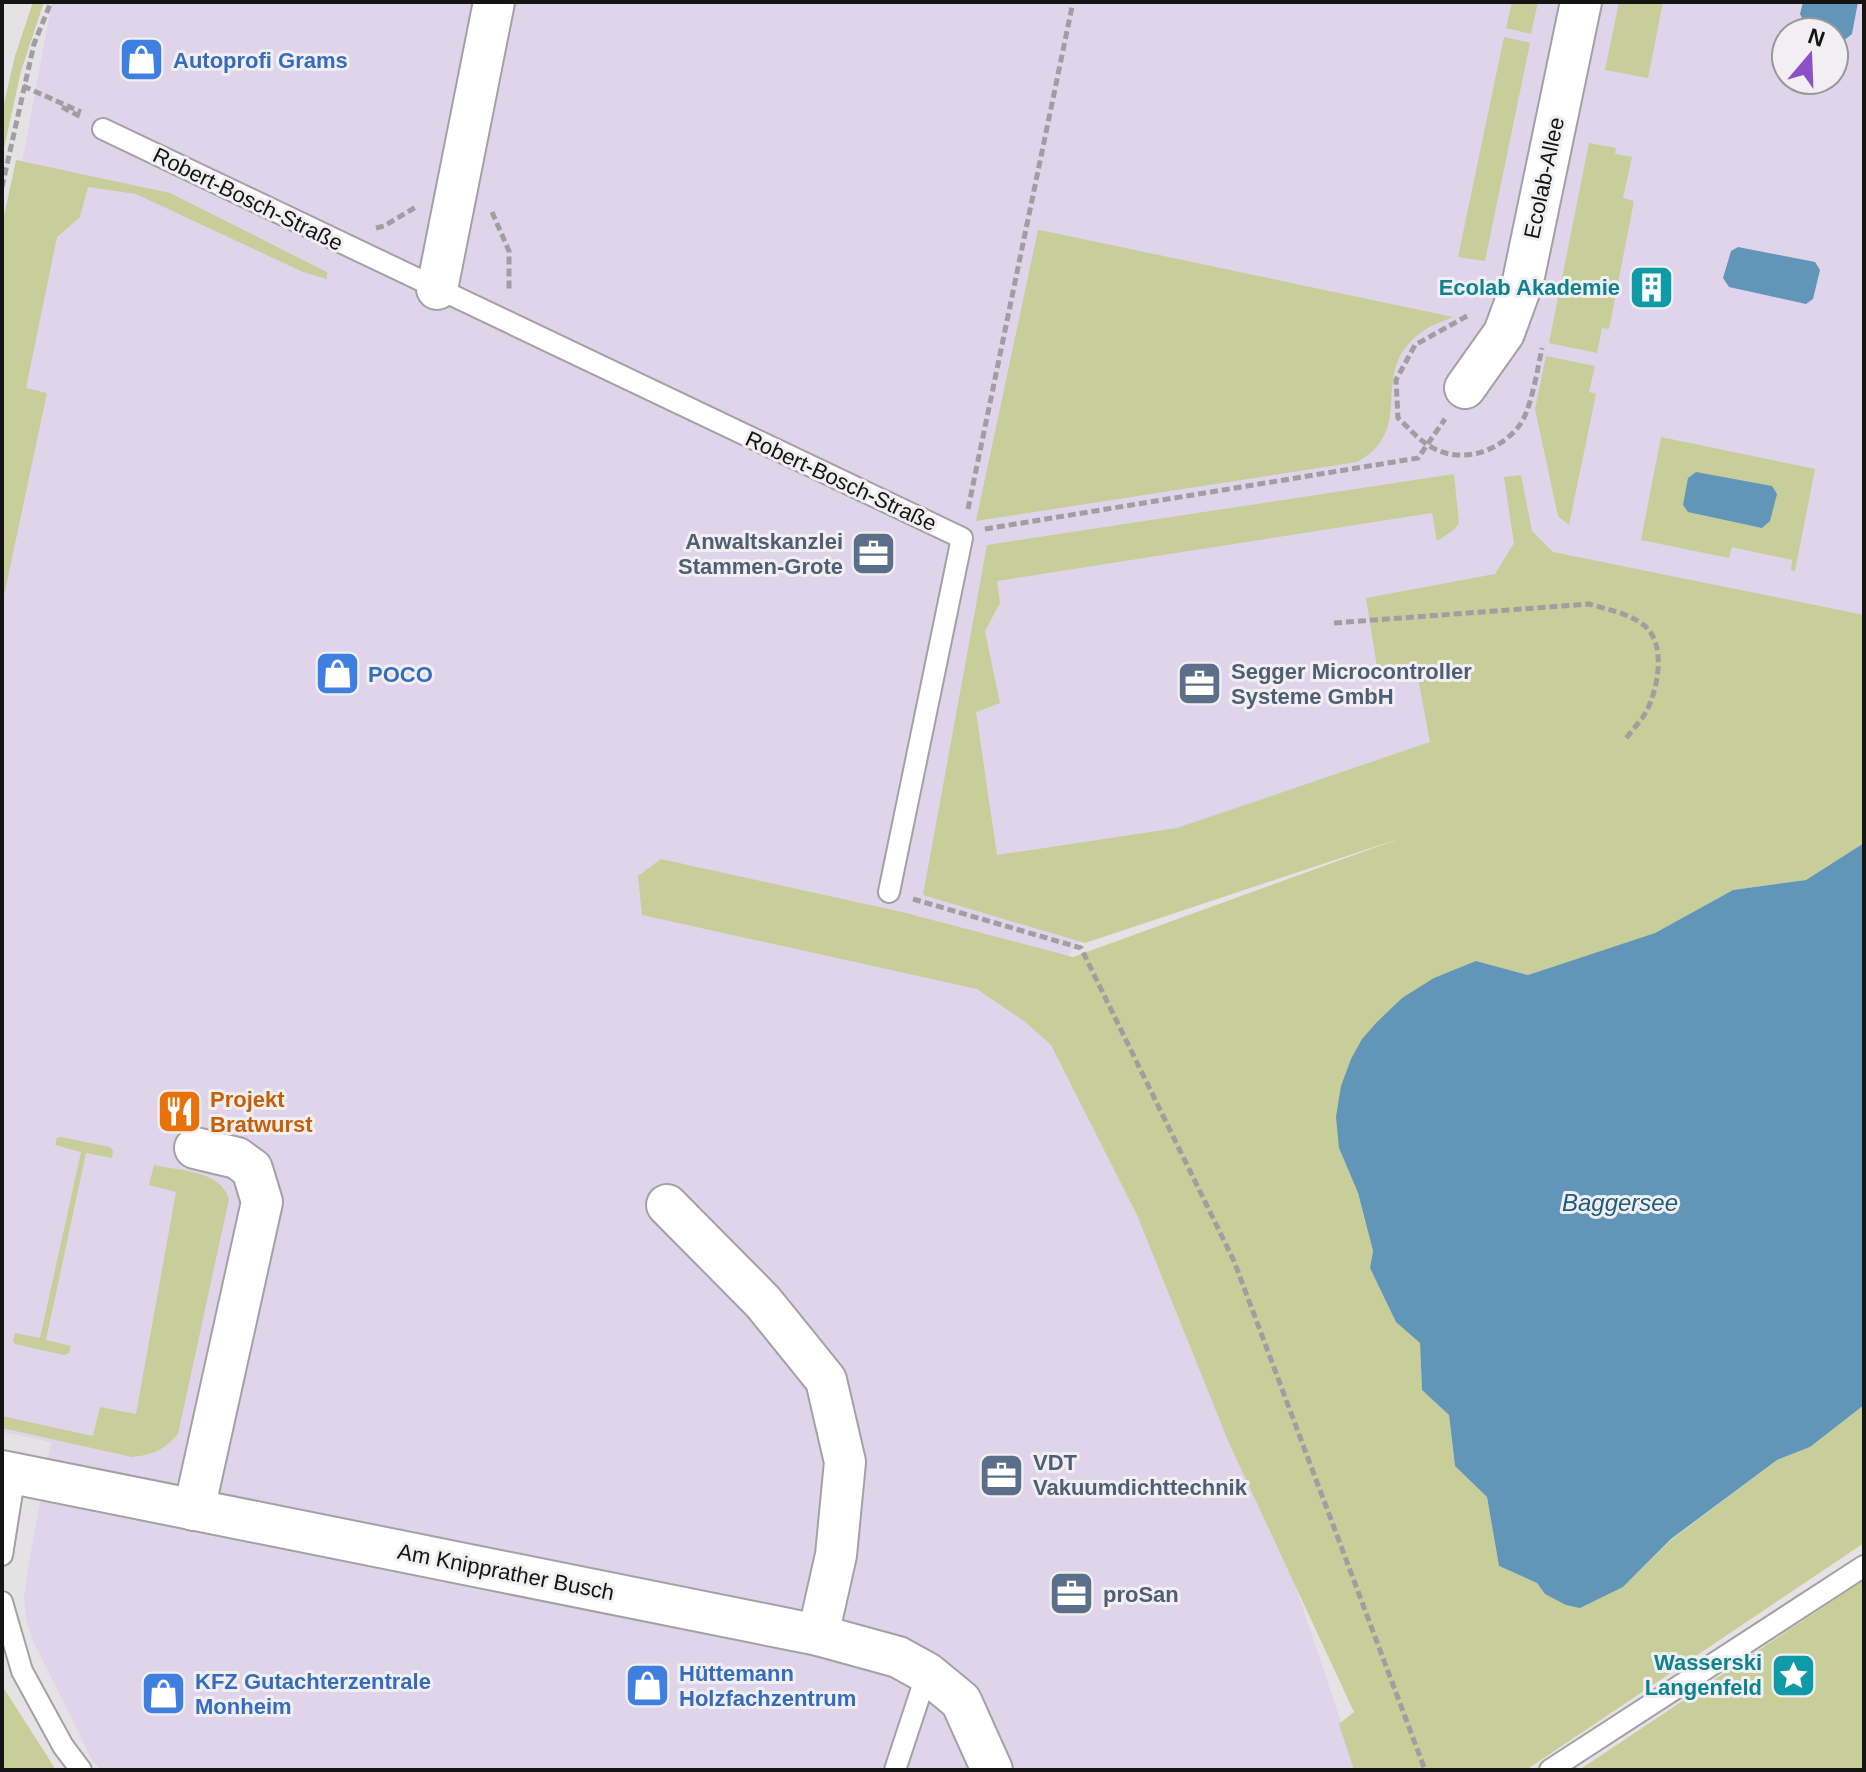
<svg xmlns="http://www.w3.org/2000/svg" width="1866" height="1772" font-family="Helvetica,sans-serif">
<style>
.industrial{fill:#dfd4e9;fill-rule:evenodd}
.green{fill:#c7ce99}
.water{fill:#6196b9}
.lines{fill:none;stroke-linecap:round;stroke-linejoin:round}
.service-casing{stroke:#a3a1a3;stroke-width:24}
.minor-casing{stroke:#a3a1a3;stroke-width:44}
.path{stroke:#a09ea0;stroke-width:5;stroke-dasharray:8 4;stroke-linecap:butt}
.service{stroke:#fff;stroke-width:20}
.minor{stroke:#fff;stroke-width:40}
.labels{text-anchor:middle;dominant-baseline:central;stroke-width:6;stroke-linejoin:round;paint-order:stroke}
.shop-label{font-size:22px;font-weight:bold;fill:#366cbe;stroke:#f2eff2;text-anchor:start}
.street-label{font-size:22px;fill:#141414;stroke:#f2eff2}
.culture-label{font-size:22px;font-weight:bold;fill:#0d838f;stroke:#f2eff2;text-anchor:end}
.service-label{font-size:22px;font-weight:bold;fill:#4e5e75;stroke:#f2eff2;text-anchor:start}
.food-label{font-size:22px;font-weight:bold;fill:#c56008;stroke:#f2eff2;text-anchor:start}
.water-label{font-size:24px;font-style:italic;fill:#1d5b7f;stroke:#f2eff2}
</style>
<rect width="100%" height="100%" fill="#e5e2e5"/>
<path class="industrial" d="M52,2H1864V675L1450,821L1086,935L1034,993L1234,1402L1357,1770H101L92,1760L32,1639L26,1618L24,1597L28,1568L51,1442L2,1432V270ZM1786,32H1834V80H1786Z"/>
<g class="green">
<polygon points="33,2 44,2 21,71 2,157 2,112 15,56"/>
<polygon points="1512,2 1538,2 1531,34 1506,28"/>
<polygon points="1619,2 1663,2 1648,78 1605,70"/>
<polygon points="1504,37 1530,43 1485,261 1458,257"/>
<polygon points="1589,143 1616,148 1615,154 1632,157 1623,198 1634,201 1609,329 1602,328 1597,353 1549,343"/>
<polygon points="16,160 170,193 327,272 327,279 303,272 136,194 88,187 80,217 57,237 26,388 47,393 2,605 2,225"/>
<path d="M1038,230L1059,234L1453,317C1442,322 1428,326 1419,334C1367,374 1418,429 1357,462L976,521Z"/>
<polygon points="1546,356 1595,366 1589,392 1596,394 1569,525 1558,516 1535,409"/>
<polygon points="1661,437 1815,469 1795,571 1791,570 1792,560 1732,547 1729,558 1641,540"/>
<polygon points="1454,474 1459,523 1454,530 1437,541 1432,513 997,581 1000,603 985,631 1000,703 976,712 997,855 1177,828 1430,742 1415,662 1378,673 1366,598 1495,574 1514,543 1504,477 1521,475 1532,531 1553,552 1864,615 1864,843 1806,880 1733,890 1655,933 1528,975 1476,961 1402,998 1362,1039 1339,1148 1358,1193 1373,1251 1370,1268 1396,1321 1420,1343 1422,1390 1449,1415 1455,1466 1487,1497 1499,1566 1537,1583 1545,1594 1623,1587 1671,1540 1777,1460 1810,1447 1864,1405 1864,1543 1526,1770 1354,1770 1339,1724 1354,1712 1229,1443 1137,1215 1051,1045 1024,1021 977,989 642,915 638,876 661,859 906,913 1073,957 1404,837 1085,943 923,895 987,545"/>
<polygon points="61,1137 110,1147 113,1151 112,1158 86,1153 46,1340 71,1346 69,1353 64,1355 15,1344 13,1341 15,1333 40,1338 81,1152 55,1145 57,1138"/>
<path d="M154,1165C180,1171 220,1170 229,1199L178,1434C164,1450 153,1455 132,1457L2,1428V1416L93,1436L100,1407L136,1414L176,1192L149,1185Z"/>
<polygon points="1864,1580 1864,1770 1579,1770"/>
<polygon points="2,1685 3,1687 56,1770 2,1770"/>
</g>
<g class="water">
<polygon points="1803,2 1858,2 1852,34 1842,42 1834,40 1834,32 1809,32 1800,14"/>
<polygon points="1738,247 1815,262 1820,270 1813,299 1806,304 1729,287 1723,278 1731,251"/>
<polygon points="1696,472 1772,486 1777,494 1770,521 1762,528 1688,512 1683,505 1688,478"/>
<polygon points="1864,843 1864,1405 1810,1447 1777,1460 1671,1539 1623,1587 1580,1608 1566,1605 1545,1594 1537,1583 1499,1566 1487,1497 1455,1466 1449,1415 1422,1390 1420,1343 1396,1322 1370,1268 1373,1251 1358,1193 1339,1148 1336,1117 1341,1086 1351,1059 1362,1039 1377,1022 1402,998 1434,978 1476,961 1528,975 1655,933 1733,890 1806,880"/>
</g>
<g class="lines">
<defs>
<g id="service">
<polyline points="103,129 962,538 889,892"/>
<polyline points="2,1555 15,1473"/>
<polyline points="2,1602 22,1671 63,1746 81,1770"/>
<polyline points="895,1770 927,1673"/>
<polyline points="1550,1770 1864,1566"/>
</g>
<g id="minor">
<polyline points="437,289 494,2"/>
<polyline points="1465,388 1504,333 1523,281 1581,2"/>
<polyline points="667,1205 763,1302 826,1380 845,1462 836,1555 818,1635"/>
<polyline points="2,1471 818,1635 898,1657 927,1673 961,1701 992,1770"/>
<polyline points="194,1510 262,1202 252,1169 237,1158 195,1148"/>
</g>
</defs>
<use href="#service" class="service-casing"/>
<use href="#minor" class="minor-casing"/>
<g class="path">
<polyline points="23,86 81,112"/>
<polyline points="62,107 81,117"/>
<polyline points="2,187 34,44 51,2"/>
<polyline points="492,212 509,251 509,291"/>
<polyline points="376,228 384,226 416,207"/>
<path d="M1467,316L1415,345L1396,380L1398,418C1407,426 1415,436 1425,443C1456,466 1497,454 1519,426C1531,411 1538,367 1542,348"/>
<polyline points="968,509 1073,2"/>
<polyline points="985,529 1418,458 1445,419"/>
<path d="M1334,623L1589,604C1606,609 1632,614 1646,627C1666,646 1658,688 1647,710C1642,720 1632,730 1625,740"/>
<polyline points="913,899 1081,948 1234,1261 1425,1770"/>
</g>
<use href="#service" class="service"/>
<use href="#minor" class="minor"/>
</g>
<defs>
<symbol id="shop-square" viewBox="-11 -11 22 22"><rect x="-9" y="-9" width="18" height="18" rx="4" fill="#3f7fe0" stroke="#f2eff2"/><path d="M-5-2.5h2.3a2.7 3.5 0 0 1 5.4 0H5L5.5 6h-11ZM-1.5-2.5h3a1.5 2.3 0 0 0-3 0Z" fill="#fff"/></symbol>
<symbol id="building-square" viewBox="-11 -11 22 22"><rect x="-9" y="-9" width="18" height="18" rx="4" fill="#0f9aa8" stroke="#f2eff2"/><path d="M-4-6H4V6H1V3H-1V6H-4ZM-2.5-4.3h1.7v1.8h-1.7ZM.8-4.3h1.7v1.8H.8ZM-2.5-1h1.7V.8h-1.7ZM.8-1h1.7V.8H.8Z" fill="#fff"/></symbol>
<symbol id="office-square" viewBox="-11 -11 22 22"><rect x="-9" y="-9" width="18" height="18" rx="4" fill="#5c6f8a" stroke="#f2eff2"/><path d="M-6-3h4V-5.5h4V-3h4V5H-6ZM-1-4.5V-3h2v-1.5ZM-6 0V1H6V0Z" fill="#fff"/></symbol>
<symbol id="restaurant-square" viewBox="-11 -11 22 22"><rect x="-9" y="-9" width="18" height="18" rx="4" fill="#e8710a" stroke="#f2eff2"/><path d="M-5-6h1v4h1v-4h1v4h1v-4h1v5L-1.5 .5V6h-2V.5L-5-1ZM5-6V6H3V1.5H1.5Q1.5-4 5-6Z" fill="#fff"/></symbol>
<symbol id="sight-square" viewBox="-11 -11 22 22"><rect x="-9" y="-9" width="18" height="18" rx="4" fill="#0f9aa8" stroke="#f2eff2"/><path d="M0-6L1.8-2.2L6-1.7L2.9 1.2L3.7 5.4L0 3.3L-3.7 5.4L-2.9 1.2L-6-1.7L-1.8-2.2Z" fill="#fff"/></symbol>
</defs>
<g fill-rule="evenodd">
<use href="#shop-square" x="116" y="34" width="51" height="51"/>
<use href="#building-square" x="1626" y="262" width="51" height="51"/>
<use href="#office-square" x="848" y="528" width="51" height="51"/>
<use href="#shop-square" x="312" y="648" width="51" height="51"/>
<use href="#office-square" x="1174" y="658" width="51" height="51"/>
<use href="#restaurant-square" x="154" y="1086" width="51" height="51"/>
<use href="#office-square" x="976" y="1450" width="51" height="51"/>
<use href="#office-square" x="1046" y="1568" width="51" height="51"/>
<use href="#sight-square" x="1768" y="1650" width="51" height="51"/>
<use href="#shop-square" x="622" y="1660" width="51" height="51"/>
<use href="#shop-square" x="138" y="1668" width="51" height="51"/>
</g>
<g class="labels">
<g class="shop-label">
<text x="173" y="60">Autoprofi Grams</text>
<text x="368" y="674">POCO</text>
<text x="679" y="1673">Hüttemann<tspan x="679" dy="25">Holzfachzentrum</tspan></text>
<text x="195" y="1681">KFZ Gutachterzentrale<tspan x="195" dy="25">Monheim</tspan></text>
</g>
<g class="street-label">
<text transform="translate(1544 178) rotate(-78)">Ecolab-Allee</text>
<text transform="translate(248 199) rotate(26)">Robert-Bosch-Straße</text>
<text transform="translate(841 481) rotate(25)">Robert-Bosch-Straße</text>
<text transform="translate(506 1572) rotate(11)">Am Knipprather Busch</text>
</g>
<g class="culture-label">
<text x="1620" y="287">Ecolab Akademie</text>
<text x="1762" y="1662">Wasserski<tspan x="1762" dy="25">Langenfeld</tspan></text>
</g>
<g class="service-label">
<text x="843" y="541" text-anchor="end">Anwaltskanzlei<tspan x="843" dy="25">Stammen-Grote</tspan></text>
<text x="1231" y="671">Segger Microcontroller<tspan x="1231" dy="25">Systeme GmbH</tspan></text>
<text x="1033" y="1462">VDT<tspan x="1033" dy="25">Vakuumdichttechnik</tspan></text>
<text x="1103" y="1594">proSan</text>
</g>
<g class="food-label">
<text x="210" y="1099">Projekt<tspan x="210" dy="25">Bratwurst</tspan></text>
</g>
<g class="water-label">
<text x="1620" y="1202">Baggersee</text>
</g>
</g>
<rect width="1866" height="1772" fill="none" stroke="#141414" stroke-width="8"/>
<g transform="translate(1810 56) rotate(19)"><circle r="38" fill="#f2eff2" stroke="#999799" stroke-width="2"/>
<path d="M0-6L14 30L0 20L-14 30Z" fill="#8d50c6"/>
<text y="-12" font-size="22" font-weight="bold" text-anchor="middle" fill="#141414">N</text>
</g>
</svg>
